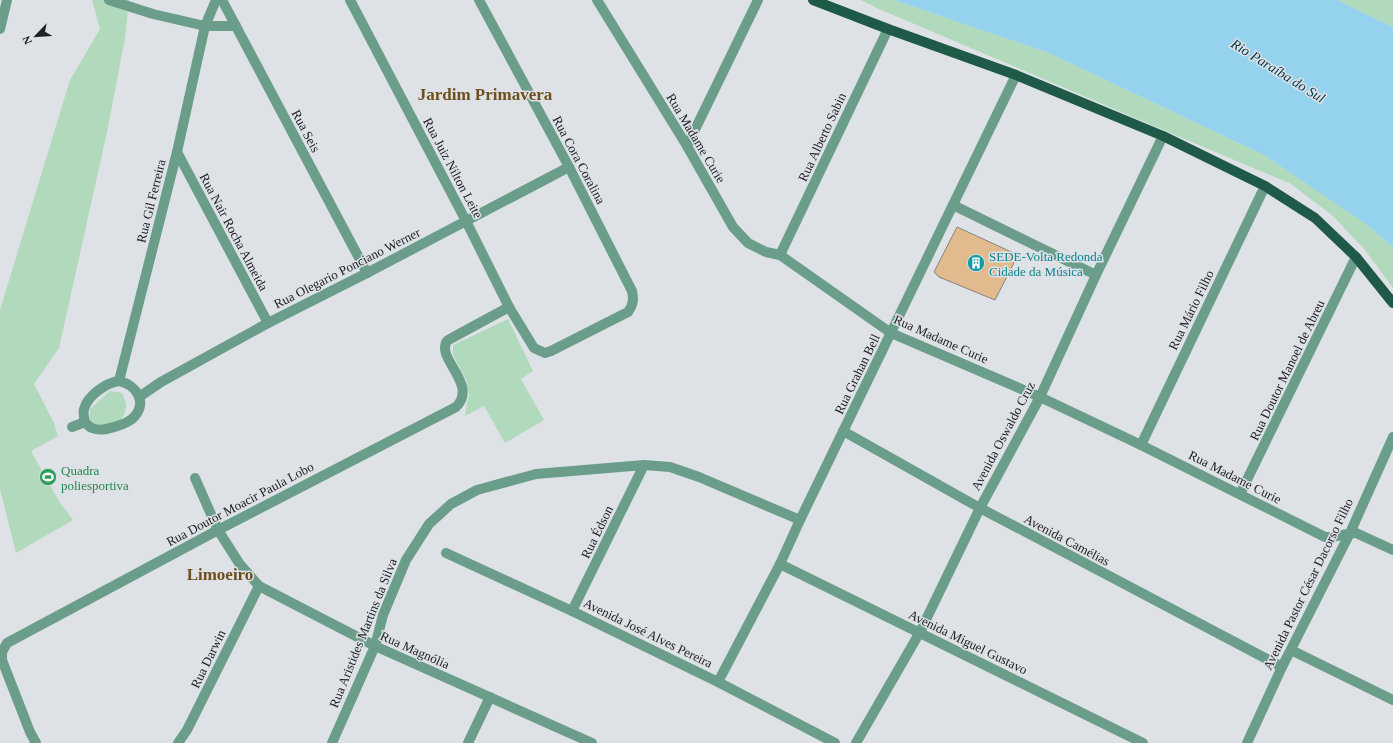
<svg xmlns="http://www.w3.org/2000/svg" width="1393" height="743" font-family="'Times New Roman',serif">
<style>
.green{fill:#b1d9bb}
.water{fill:#94d2ed}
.building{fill:#e1ba8e;stroke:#86837f}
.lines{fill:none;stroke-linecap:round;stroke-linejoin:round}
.minor{stroke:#6b9d8b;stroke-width:10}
.major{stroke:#1f5a49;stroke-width:10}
.labels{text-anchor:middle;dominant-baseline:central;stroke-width:3;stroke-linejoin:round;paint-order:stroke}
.street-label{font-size:13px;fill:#202223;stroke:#dee2e6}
.culture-label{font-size:13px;fill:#0d838f;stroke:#dee2e6;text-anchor:start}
.leisure-label{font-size:13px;fill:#27864d;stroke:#dee2e6;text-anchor:start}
.water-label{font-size:14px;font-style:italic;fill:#00374a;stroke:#dee2e6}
.district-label{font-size:17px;font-weight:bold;fill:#704f1c;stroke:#dee2e6}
</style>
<rect width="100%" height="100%" fill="#dee2e6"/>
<g class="green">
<polygon points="92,0 129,0 125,38 107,132 59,348 34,384 54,423 58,436 31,451 60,503 73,520 16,553 0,489 0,310 70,80 100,29"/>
<polygon points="861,0 894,0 1049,53 1264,155 1366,224 1393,247 1393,288 1365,250 1333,216 1291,184 879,9"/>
<polygon points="1337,0 1393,0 1393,27"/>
<polygon points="508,319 533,371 521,379 544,420 505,443 484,406 465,416 467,402 469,395 466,380 453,355 453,345"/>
<path d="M110,391L122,393C128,406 127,410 120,422L97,427L90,419V409Z"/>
</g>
<polygon class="water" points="894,0 1337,0 1393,27 1393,247 1366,224 1264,155 1049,53"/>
<polygon class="building" points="957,227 1018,255 995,300 939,277 934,272"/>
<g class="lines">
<g class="minor">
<polyline points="109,0 153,14 205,26 216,0"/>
<polyline points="222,0 367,273"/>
<path d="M350,0L466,221L509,307L534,348L545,353L551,351L628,312C633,305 634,300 632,291L569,167L479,0"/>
<path d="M597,0L687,146L733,227L748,243L766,252L780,255L891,333L1040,397L1141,445L1325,537C1336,538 1345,533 1356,533L1393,550"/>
<polyline points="0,29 7,0"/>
<polyline points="687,146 758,0"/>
<polyline points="177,152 268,323"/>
<polyline points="953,205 1096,275"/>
<polyline points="780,255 888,29"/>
<polyline points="119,381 177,152 205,26 236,26"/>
<path d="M119,381C136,385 147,401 135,416C129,424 101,433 92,428C89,427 87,424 85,422C84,418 83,413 84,409C88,395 106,383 119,381Z"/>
<polyline points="139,397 161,382 268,323 367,273 569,167"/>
<polyline points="72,427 85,422"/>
<polyline points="843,431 980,508 1282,667"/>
<polyline points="1141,445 1265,186"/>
<polyline points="195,478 218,530 239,563 259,586 375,646 592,743"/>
<polyline points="1240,494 1356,257"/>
<polyline points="446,553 572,611 718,682 835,743"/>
<polyline points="780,564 1143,743"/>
<polyline points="572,611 644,465"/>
<polyline points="1291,650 1393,700"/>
<polyline points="718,682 780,564 800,520 1016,75"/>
<path d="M36,743L30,732L2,660V652L7,643L218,530L456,407C478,385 438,360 446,343C446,342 448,340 450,339L509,307"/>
<polyline points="178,743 187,730 259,586"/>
<polyline points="332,743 375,646 383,615 406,560 429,524 451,504 477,490 536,474 644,465 670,467 699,477 800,520"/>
<polyline points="468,743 490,697"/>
<polyline points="856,743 920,632 980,508 1040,397 1096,275 1163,136"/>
<polyline points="1247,743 1282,667 1350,533 1393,437"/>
</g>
<polyline class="major" points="813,0 888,29 1016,75 1163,136 1265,186 1315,218 1356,257 1393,303"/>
</g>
<defs>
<symbol id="building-disc" viewBox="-11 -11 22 22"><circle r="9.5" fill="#0f9aa8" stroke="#dee2e6"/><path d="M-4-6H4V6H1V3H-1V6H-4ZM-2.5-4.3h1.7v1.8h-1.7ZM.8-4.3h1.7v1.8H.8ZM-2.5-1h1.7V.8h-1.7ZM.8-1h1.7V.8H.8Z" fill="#fff"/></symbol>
<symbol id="stadium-disc" viewBox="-11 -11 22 22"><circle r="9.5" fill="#2e9e5b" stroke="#dee2e6"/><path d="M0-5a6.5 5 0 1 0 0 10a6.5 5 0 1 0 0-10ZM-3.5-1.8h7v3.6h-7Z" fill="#fff"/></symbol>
</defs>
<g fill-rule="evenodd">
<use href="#building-disc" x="966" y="253" width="20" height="20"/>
<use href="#stadium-disc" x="38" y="467" width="20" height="20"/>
</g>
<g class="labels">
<g class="street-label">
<text transform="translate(306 131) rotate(62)">Rua Seis</text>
<text transform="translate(822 137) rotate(-65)">Rua Alberto Sabin</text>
<text transform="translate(696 138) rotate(59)">Rua Madame Curie</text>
<text transform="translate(579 160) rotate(62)">Rua Cora Coralina</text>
<text transform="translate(453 168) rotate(62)">Rua Juiz Nilton Leite</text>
<text transform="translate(151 201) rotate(-76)">Rua Gil Ferreira</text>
<text transform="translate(234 232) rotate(62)">Rua Nair Rocha Almeida</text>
<text transform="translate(347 268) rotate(-27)">Rua Olegario Ponciano Werner</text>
<text transform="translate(1191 310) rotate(-64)">Rua Mário Filho</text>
<text transform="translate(941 339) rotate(24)">Rua Madame Curie</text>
<text transform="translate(1287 370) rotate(-64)">Rua Doutor Manoel de Abreu</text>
<text transform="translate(857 374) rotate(-64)">Rua Grahan Bell</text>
<text transform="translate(1003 436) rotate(-62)">Avenida Oswaldo Cruz</text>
<text transform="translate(1235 477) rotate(27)">Rua Madame Curie</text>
<text transform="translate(240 504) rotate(-28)">Rua Doutor Moacir Paula Lobo</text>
<text transform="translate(597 532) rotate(-64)">Rua Édson</text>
<text transform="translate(1067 540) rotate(28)">Avenida Camélias</text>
<text transform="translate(1308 584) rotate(-64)">Avenida Pastor César Dacorso Filho</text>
<text transform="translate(363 633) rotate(-68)">Rua Aristides Martins da Silva</text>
<text transform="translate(648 633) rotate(26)">Avenida José Alves Pereira</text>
<text transform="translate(968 642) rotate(26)">Avenida Miguel Gustavo</text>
<text transform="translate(415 650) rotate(24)">Rua Magnólia</text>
<text transform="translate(208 659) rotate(-64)">Rua Darwin</text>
</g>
<g class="culture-label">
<text x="989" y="256">SEDE-Volta Redonda<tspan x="989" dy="15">Cidade da Música</tspan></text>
</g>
<g class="leisure-label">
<text x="61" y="470">Quadra<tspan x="61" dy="15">poliesportiva</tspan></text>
</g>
<g class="water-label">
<text transform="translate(1278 71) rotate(32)">Rio Paraíba do Sul</text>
</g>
<g class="district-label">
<text x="485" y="94">Jardim Primavera</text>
<text x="220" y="574">Limoeiro</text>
</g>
</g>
<g transform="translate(36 36) rotate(245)" stroke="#dee2e6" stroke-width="3" paint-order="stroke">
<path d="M0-3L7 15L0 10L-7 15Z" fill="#202223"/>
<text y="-6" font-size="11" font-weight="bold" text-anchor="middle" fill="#202223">N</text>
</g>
</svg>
